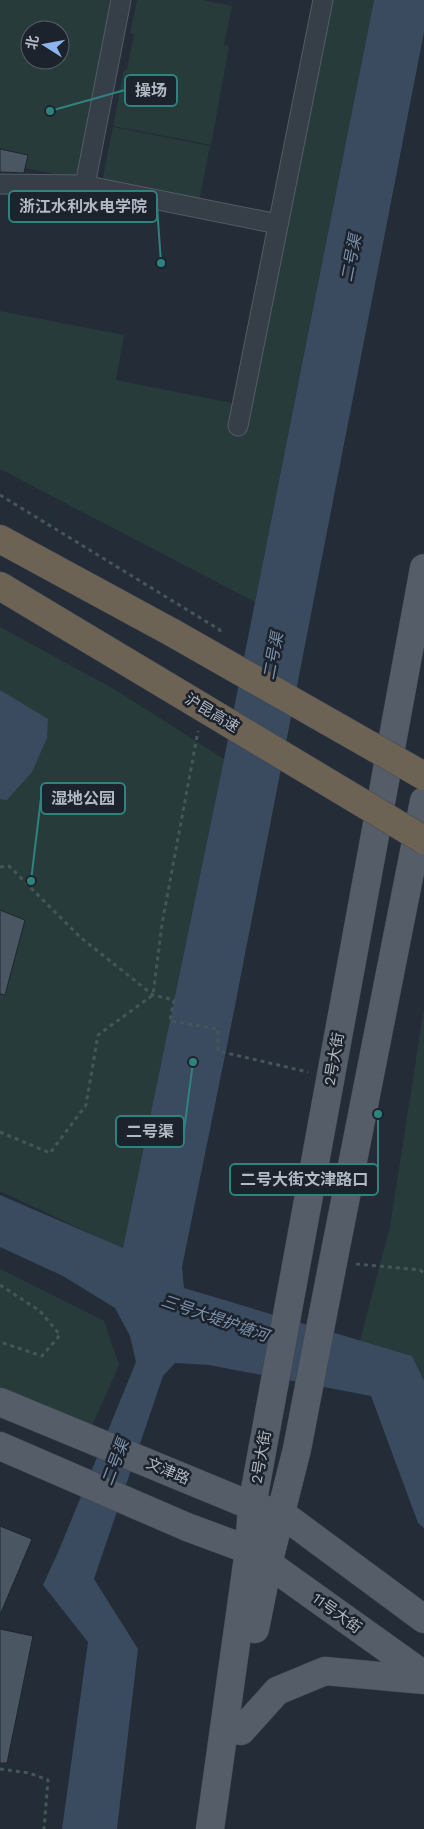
<svg xmlns="http://www.w3.org/2000/svg" width="424" height="1829" font-family="'Work Sans','Noto Sans SC',sans-serif">
<style>
.green{fill:#283b3b;fill-rule:evenodd}
.water{fill:#3a4a5f}
.building{fill:#4b5663;stroke:#1e252f}
.lines{fill:none;stroke-linecap:round;stroke-linejoin:round}
.street-casing{stroke:#545c66;stroke-width:21}
.primary-casing{stroke:#404751;stroke-width:29}
.highway-casing{stroke:#414953;stroke-width:29}
.path{stroke:#455658;stroke-width:3;stroke-dasharray:4 4;stroke-linecap:butt}
.street{stroke:#363e48;stroke-width:19}
.primary{stroke:#555d68;stroke-width:28}
.highway{stroke:#6d6354;stroke-width:28}
.highway-bridge-casing{stroke:#414953;stroke-width:29;stroke-linecap:butt}
.highway-bridge{stroke:#6d6354;stroke-width:28}
.labels{text-anchor:middle;dominant-baseline:central;stroke-width:5;stroke-linejoin:round;paint-order:stroke}
.street-label{font-size:15px;fill:#b1b9c4;stroke:#1c232d}
.water-label{font-size:16px;font-style:italic;fill:#7c90aa;stroke:#1c232d}
.leader{fill:none;stroke:#2f837f;stroke-width:2}
.callout-dot{fill:#2f837f;stroke:#1c232d;stroke-width:2}
.callout{fill:#1c232d;stroke:#2f837f;stroke-width:2}
.callout-label{font-size:16px;text-anchor:middle;font-weight:bold;fill:#b1b9c4}
</style>
<rect width="100%" height="100%" fill="#232c37"/>
<g class="green">
<path d="M0,0H121L86,180L0,163ZM30,30H60V60H30Z"/>
<polygon points="137,0 202,0 232,6 224,45 229,46 211,145 113,126 124,70 127,70 134,34 130,33"/>
<polygon points="324,0 374,0 255,602 0,469 0,311 124,335 116,380 242,405"/>
<polygon points="113,127 210,146 199,202 102,182"/>
<polygon points="0,627 114,689 224,759 123,1249 0,1191"/>
<polygon points="424,1008 424,1480 357,1352 390,1227"/>
<polygon points="0,1269 104,1321 119,1365 83,1446 0,1408"/>
</g>
<g class="water">
<polygon points="374,0 424,0 424,32 233,1016 182,1267 184,1288 412,1356 424,1381 424,1528 418,1523 371,1396 209,1365 175,1363 163,1376 94,1579 138,1649 117,1829 62,1829 88,1642 43,1585 59,1550 136,1362 130,1336 115,1308 63,1276 0,1247 0,1195 123,1248 224,759"/>
<polygon points="0,690 48,719 47,738 32,772 7,800 0,799"/>
</g>
<g class="building">
<polygon points="0,149 28,155 24,173 0,172"/>
<polygon points="0,910 25,920 5,995 0,994"/>
<polygon points="0,1526 32,1539 0,1615"/>
<polygon points="0,1629 33,1636 7,1763 0,1763"/>
</g>
<g class="lines">
<defs>
<g id="street">
<polyline points="86,180 121,0"/>
<polyline points="0,184 83,185 278,224"/>
<polyline points="238,426 323,0"/>
</g>
<g id="primary">
<polyline points="0,1402 252,1506 282,1514 424,1619"/>
<polyline points="0,1446 187,1527 249,1550 424,1675"/>
<polyline points="255,1629 268,1564 297,1449 333,1262 424,801"/>
<polyline points="241,1731 277,1691 325,1671 424,1680"/>
<polyline points="210,1829 249,1550 252,1506 424,568"/>
</g>
<g id="highway">
<polyline points="0,539 173,633"/>
<polyline points="0,586 167,686"/>
</g>
</defs>
<use href="#street" class="street-casing"/>
<use href="#primary" class="primary-casing"/>
<use href="#highway" class="highway-casing"/>
<g class="path">
<polyline points="0,495 220,630 219,634"/>
<polyline points="0,867 9,866 80,937 153,995 174,1000 170,1021 218,1029 218,1051 308,1072"/>
<polyline points="0,1132 50,1153 86,1105 98,1035 153,995 162,924 198,731"/>
<polyline points="356,1264 420,1270 424,1273"/>
<polyline points="0,1285 40,1311 60,1335 42,1356 0,1342"/>
<polyline points="0,1769 29,1773 48,1780 44,1829"/>
</g>
<use href="#street" class="street"/>
<use href="#primary" class="primary"/>
<use href="#highway" class="highway"/>
<defs>
<g id="highway-bridge">
<polyline points="173,633 424,776"/>
<polyline points="167,686 424,840"/>
</g>
</defs>
<use href="#highway-bridge" class="highway-bridge-casing"/>
<use href="#highway-bridge" class="highway-bridge"/>
</g>
<g class="labels">
<g class="street-label">
<text transform="translate(212 713) rotate(31)">沪昆高速</text>
<text transform="translate(334 1059) rotate(-80)">2号大街</text>
<text transform="translate(261 1457) rotate(-80)">2号大街</text>
<text transform="translate(168 1471) rotate(23)">文津路</text>
<text transform="translate(337 1613) rotate(36)">11号大街</text>
</g>
<g class="water-label">
<text transform="translate(351 258) rotate(-79)">二号渠</text>
<text transform="translate(273 656) rotate(-79)">二号渠</text>
<text transform="translate(215 1318) rotate(19)">三号大堤护塘河</text>
<text transform="translate(115 1462) rotate(-69)">二号渠</text>
</g>
</g>
<path class="leader" d="M50 111L125 90M161 263L157 206M31 881L41 798M193 1062L184 1131M378 1114L378 1179"/>
<g class="callout-dot">
<circle cx="50" cy="111" r="5"/>
<circle cx="161" cy="263" r="5"/>
<circle cx="31" cy="881" r="5"/>
<circle cx="193" cy="1062" r="5"/>
<circle cx="378" cy="1114" r="5"/>
</g>
<g class="callout">
<rect x="125" y="75" width="52" height="31" rx="5"/>
<rect x="9" y="191" width="148" height="31" rx="5"/>
<rect x="41" y="783" width="84" height="31" rx="5"/>
<rect x="116" y="1116" width="68" height="31" rx="5"/>
<rect x="230" y="1164" width="148" height="31" rx="5"/>
</g>
<g class="callout-label">
<text x="151" y="96">操场</text>
<text x="83" y="212">浙江水利水电学院</text>
<text x="83" y="804">湿地公园</text>
<text x="150" y="1137">二号渠</text>
<text x="304" y="1185">二号大街文津路口</text>
</g>
<g transform="translate(45 45) rotate(281)"><circle r="24" fill="#1c232d" stroke="#585f69"/>
<path d="M0-4L9 19L0 12L-9 19Z" fill="#8cb4ef"/>
<text y="-8" font-size="14" font-weight="bold" text-anchor="middle" fill="#b1b9c4">北</text>
</g>
</svg>
